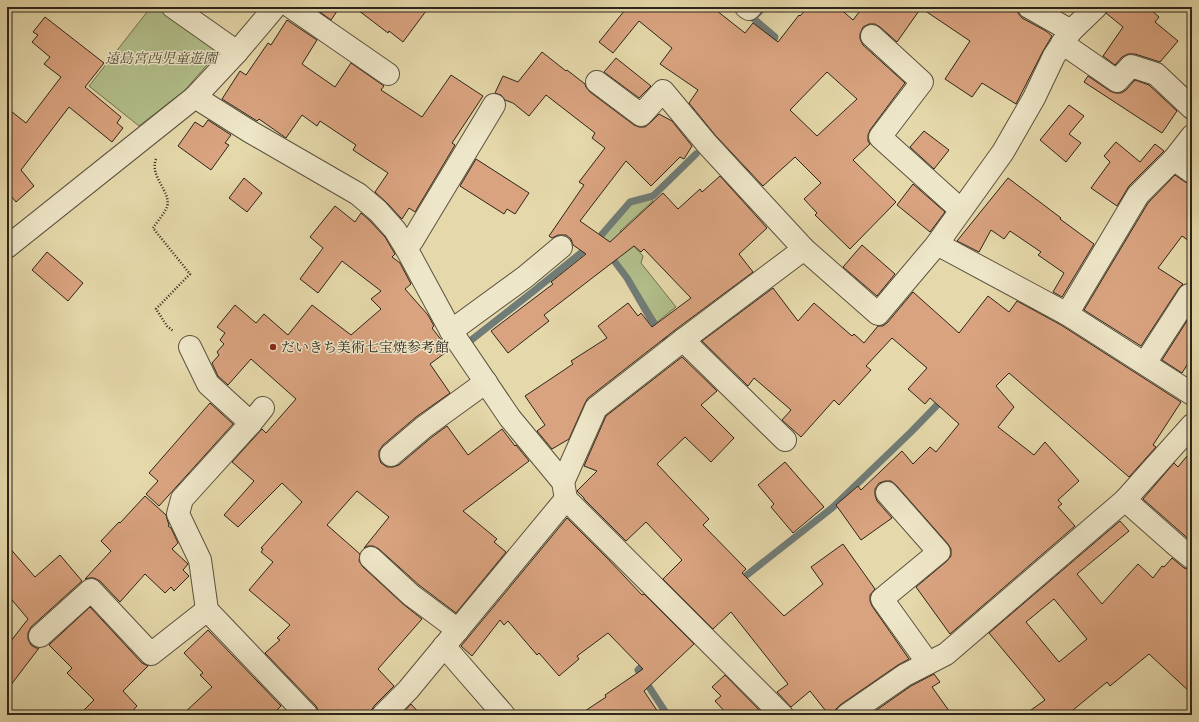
<svg xmlns="http://www.w3.org/2000/svg" width="1199" height="722" font-family="'EB Garamond','Noto Serif JP',serif">
<style>
.green{fill:#b2bf8b;stroke:#707253}
.lines{fill:none;stroke-linecap:round;stroke-linejoin:round}
.stream{stroke:#707c77;stroke-width:7}
.building{fill:#d9a37f;stroke:#2d251b;fill-rule:evenodd}
.minor-casing{stroke:#5b523f;stroke-width:24}
.path{stroke:#2d251b;stroke-width:2.5;stroke-dasharray:1 2;stroke-linecap:butt}
.minor{stroke:#eee6c8;stroke-width:22}
.poi-dot{fill:#8f2418;stroke:#eee6c8;stroke-width:1.5}
.labels{text-anchor:middle;dominant-baseline:central;stroke-width:3;stroke-linejoin:round;paint-order:stroke}
.park-label{font-size:14px;font-style:italic;fill:#4e4c37;stroke:#eee6c8}
.poi-label{font-size:14px;fill:#2d251b;stroke:#eee6c8;text-anchor:start}
</style>
<rect width="100%" height="100%" fill="#e5d8aa"/>
<filter id="stains"><feTurbulence type="fractalNoise" baseFrequency=".005" numOctaves="4"/><feColorMatrix values="0 0 0 0 .2 0 0 0 0 .09 0 0 0 0 .02 0 0 0 .5 -.17"/></filter>
<radialGradient id="worn" r=".72"><stop offset=".6" stop-color="#630" stop-opacity="0"/><stop offset="1" stop-color="#630" stop-opacity=".3"/></radialGradient>
<g class="green">
<polygon points="151,7 157,7 221,49 184,91 139,126 89,86"/>
<polygon points="651,198 653,201 620,231 643,256 641,263 676,307 657,322 629,276 600,239 631,203"/>
</g>
<g class="lines">
<g class="stream">
<polyline points="764,7 753,18 775,37 770,48"/>
<polyline points="609,254 627,278 650,318 668,343"/>
<polyline points="470,341 535,290 597,240 630,202 653,196 696,154"/>
<polyline points="738,582 832,508 911,432 943,399"/>
<polyline points="647,661 638,670 666,713 665,715"/>
</g>
</g>
<g class="building">
<polygon points="313,7 340,7 331,20"/>
<polygon points="354,7 429,7 403,42 389,31 388,33"/>
<path d="M620,7H712L745,33L753,23L778,42L799,15L800,16L808,7H838L853,20L863,7H1017L1018,13L1022,18L1046,31L1052,36L1043,51L1016,104L982,83L972,97L945,79L970,41L921,8L897,42L880,27L875,24H869L863,27L860,34V39L863,45L905,83L870,130L868,135V141L870,144L853,160L896,202L850,249L815,215L817,213L804,199L821,183L795,157L763,186L716,136L689,103L698,90L660,64L672,48L639,21L613,53L599,42L625,10ZM827,72L857,99L817,136L790,110Z"/>
<polygon points="1108,7 1148,7 1159,17 1155,22 1178,41 1160,62 1135,54 1128,54 1122,57 1115,65 1103,56 1123,27 1106,13"/>
<polygon points="45,17 104,63 85,87 121,117 117,123 123,128 112,142 69,107 21,170 34,186 16,202 7,191 7,108 26,123 61,77 44,64 50,57 32,42 38,35 33,32"/>
<polygon points="287,20 317,40 302,64 335,87 351,63 384,86 381,90 422,117 451,75 483,96 452,143 455,145 415,212 409,208 402,219 387,203 375,192 388,173 353,150 356,145 320,121 317,126 302,115 286,138 259,119 257,121 222,99 240,71 246,75 268,43 271,45"/>
<polygon points="542,52 566,71 567,70 585,84 586,87 590,92 634,125 639,127 645,127 650,123 659,114 672,121 692,146 684,159 680,157 651,186 626,161 580,221 610,242 663,193 678,209 700,189 702,192 720,176 767,228 739,254 753,272 675,330 588,398 585,403 569,439 552,449 537,431 545,425 525,396 573,364 571,361 607,338 598,326 628,303 638,316 641,313 652,327 691,298 644,249 641,252 634,246 544,315 549,321 508,353 491,331 553,284 551,282 586,254 573,245 571,239 566,235 558,235 552,238 549,236 584,185 579,182 605,148 592,138 595,133 546,95 529,116 513,103 505,100 501,95 495,93 503,76 518,82"/>
<polygon points="616,58 651,86 639,98 604,72"/>
<polygon points="1088,76 1110,91 1115,93 1121,93 1126,90 1135,80 1149,85 1177,111 1162,133 1084,82"/>
<polygon points="1069,105 1084,116 1069,134 1081,143 1066,162 1040,140"/>
<polygon points="208,120 231,135 225,143 229,145 211,170 178,146 195,122 203,127"/>
<polygon points="924,131 949,150 934,169 910,147"/>
<polygon points="1116,142 1140,162 1155,144 1164,151 1129,186 1117,206 1091,188 1110,162 1104,156"/>
<polygon points="476,159 529,193 515,214 507,209 504,214 460,186"/>
<polygon points="1175,175 1185,182 1192,184 1192,243 1182,236 1158,268 1183,284 1179,288 1141,346 1084,310 1148,203"/>
<polygon points="244,178 262,193 247,212 229,198"/>
<polygon points="1008,178 1061,218 1060,219 1094,244 1062,297 1053,292 1064,273 1038,255 1041,252 1010,231 1004,239 991,230 979,252 957,241"/>
<polygon points="913,184 945,212 930,232 897,205"/>
<polygon points="335,206 355,222 361,213 369,220 385,237 395,254 392,257 400,263 411,284 405,289 428,315 434,326 432,328 449,350 430,364 450,393 416,417 383,445 379,451 379,457 381,463 387,467 393,467 399,465 432,437 447,426 468,455 502,429 515,446 516,445 529,461 463,511 497,539 494,542 506,552 456,613 419,585 379,549 373,546 368,546 364,548 389,517 357,491 327,525 360,554 359,561 363,567 403,604 422,619 378,669 394,686 374,706 371,711 371,715 369,713 366,715 319,715 319,712 316,706 265,653 280,640 277,638 290,625 249,590 273,562 261,552 263,549 261,548 302,502 282,483 238,527 224,515 254,481 232,462 262,429 266,433 296,399 251,359 228,385 218,376 212,363 219,355 217,352 224,344 220,340 225,333 217,327 235,305 256,323 264,314 288,335 312,305 351,335 381,309 371,299 381,291 342,261 318,293 300,279 323,248 310,237"/>
<polygon points="862,245 895,274 877,296 843,267"/>
<polygon points="47,252 83,283 68,301 32,270"/>
<polygon points="773,288 798,321 814,303 852,336 854,334 864,343 878,326 883,326 888,322 913,292 959,333 988,296 1009,312 1017,301 1061,325 1181,402 1153,445 1156,447 1129,477 1009,373 996,386 1014,407 998,427 1034,455 1045,442 1079,481 1058,500 1062,504 1058,507 1075,526 950,634 916,587 947,561 951,556 951,549 948,544 896,485 891,481 885,481 879,483 875,489 875,495 877,501 892,518 861,540 836,505 858,486 861,490 902,451 913,464 930,447 936,452 959,424 930,398 925,404 908,389 927,368 892,338 866,366 871,370 839,405 834,400 801,437 782,420 791,410 754,378 748,386 702,341"/>
<polygon points="1192,313 1192,357 1182,373 1162,360"/>
<polygon points="682,357 717,391 701,405 734,438 711,462 685,437 657,464 709,519 703,525 746,569 742,573 784,616 823,584 811,567 843,544 875,589 870,595 870,601 872,606 909,659 898,665 840,705 836,709 834,715 829,715 810,691 791,707 777,692 788,684 731,612 713,629 663,579 682,560 646,522 626,541 584,499 584,498 577,491 597,471 584,466 606,416"/>
<polygon points="210,403 233,424 159,506 146,494 158,481 149,473"/>
<polygon points="1192,450 1192,542 1143,499 1174,463 1178,467"/>
<polygon points="785,462 824,507 793,533 771,507 774,504 758,485"/>
<polygon points="145,496 166,515 167,519 169,525 168,526 171,528 178,543 172,549 188,564 183,570 189,576 174,591 171,587 165,593 145,574 120,602 100,581 94,578 89,578 85,579 111,551 101,541 119,522 120,523"/>
<polygon points="567,518 608,559 642,595 644,594 694,644 644,691 660,715 579,715 606,697 605,695 643,669 608,633 577,656 579,659 559,676 539,653 537,655 508,621 504,625 500,620 472,656 461,646"/>
<path d="M1120,521L1129,531L1077,574L1102,604L1138,564L1153,578L1162,566L1164,567L1172,558L1184,568L1192,570V694L1149,654L1110,686L1107,682L1067,715H1024L1045,700L989,633ZM1054,599L1087,639L1059,662L1026,622Z"/>
<polygon points="7,545 35,577 60,555 82,581 31,627 28,633 28,639 31,645 36,648 39,648 7,690 7,646 28,619 7,594"/>
<polygon points="90,607 142,663 148,666 123,691 137,706 129,715 79,715 94,700 67,673 72,668 49,645"/>
<polygon points="208,630 281,706 272,715 182,715 212,687 200,675 203,673 184,653"/>
<polygon points="934,674 940,682 932,687 952,715 872,715 871,714 911,686"/>
<polygon points="725,675 764,715 728,715 715,701 721,696 712,687"/>
<polygon points="411,704 421,715 401,715"/>
</g>
<g class="lines">
<defs>
<g id="minor">
<polyline points="173,7 237,52"/>
<polyline points="291,7 388,74"/>
<polyline points="746,7 749,9 751,7"/>
<polyline points="1071,31 1096,7"/>
<polyline points="872,36 922,82 880,137 961,210"/>
<polyline points="1062,43 1117,81 1131,66 1156,74 1192,108"/>
<polyline points="597,82 641,115 663,91 707,144 804,249"/>
<polyline points="195,97 249,131 358,194 378,211 395,230 406,248 451,331 510,418 563,482 566,499 782,715"/>
<polyline points="1174,159 1192,172"/>
<polyline points="937,244 1003,152 1034,98 1054,56 1071,31 1029,7"/>
<polyline points="7,247 195,97 237,52 275,7"/>
<polyline points="406,248 412,241 494,105"/>
<polyline points="1067,314 1138,195 1174,159 1192,136"/>
<polyline points="451,331 525,277 561,247"/>
<polyline points="683,340 785,440"/>
<polyline points="190,347 208,384 251,423 263,408"/>
<polyline points="1145,363 1189,295"/>
<polyline points="251,423 182,499 178,514 200,560 207,610 307,715"/>
<polyline points="391,455 424,427 486,382"/>
<polyline points="563,482 596,408 683,340 804,249 878,314 937,244 1067,314 1192,394"/>
<polyline points="887,493 939,552 882,599 928,663"/>
<polyline points="1125,500 1177,546 1192,558"/>
<polyline points="371,558 411,595 458,630"/>
<polyline points="40,636 91,590 151,654 207,610"/>
<polyline points="444,646 504,715"/>
<polyline points="383,715 408,690 566,499"/>
<polyline points="847,715 905,675 946,654 1125,500 1192,425"/>
</g>
</defs>
<use href="#minor" class="minor-casing"/>
<path class="path" d="M156,159C149,177 172,192 167,207C164,214 157,222 153,228L190,274L156,309L167,326L173,331"/>
<use href="#minor" class="minor"/>
</g>
<circle class="poi-dot" cx="273" cy="347" r="4"/>
<g class="labels">
<g class="park-label">
<text x="161" y="58">遠島宮西児童遊園</text>
</g>
<g class="poi-label">
<text x="281" y="347">だいきち美術七宝焼参考館</text>
</g>
</g>
<rect width="1199" height="722" fill="none" stroke="#e5d8aa" stroke-width="24"/>
<rect x="8" y="8" width="1183" height="706" fill="none" stroke="#2d251b" stroke-width="2"/>
<rect x="12" y="12" width="1175" height="698" fill="none" stroke="#2d251b"/>
<rect width="100%" height="100%" filter="url(#stains)"/>
<rect width="100%" height="100%" fill="url(#worn)"/>
</svg>
